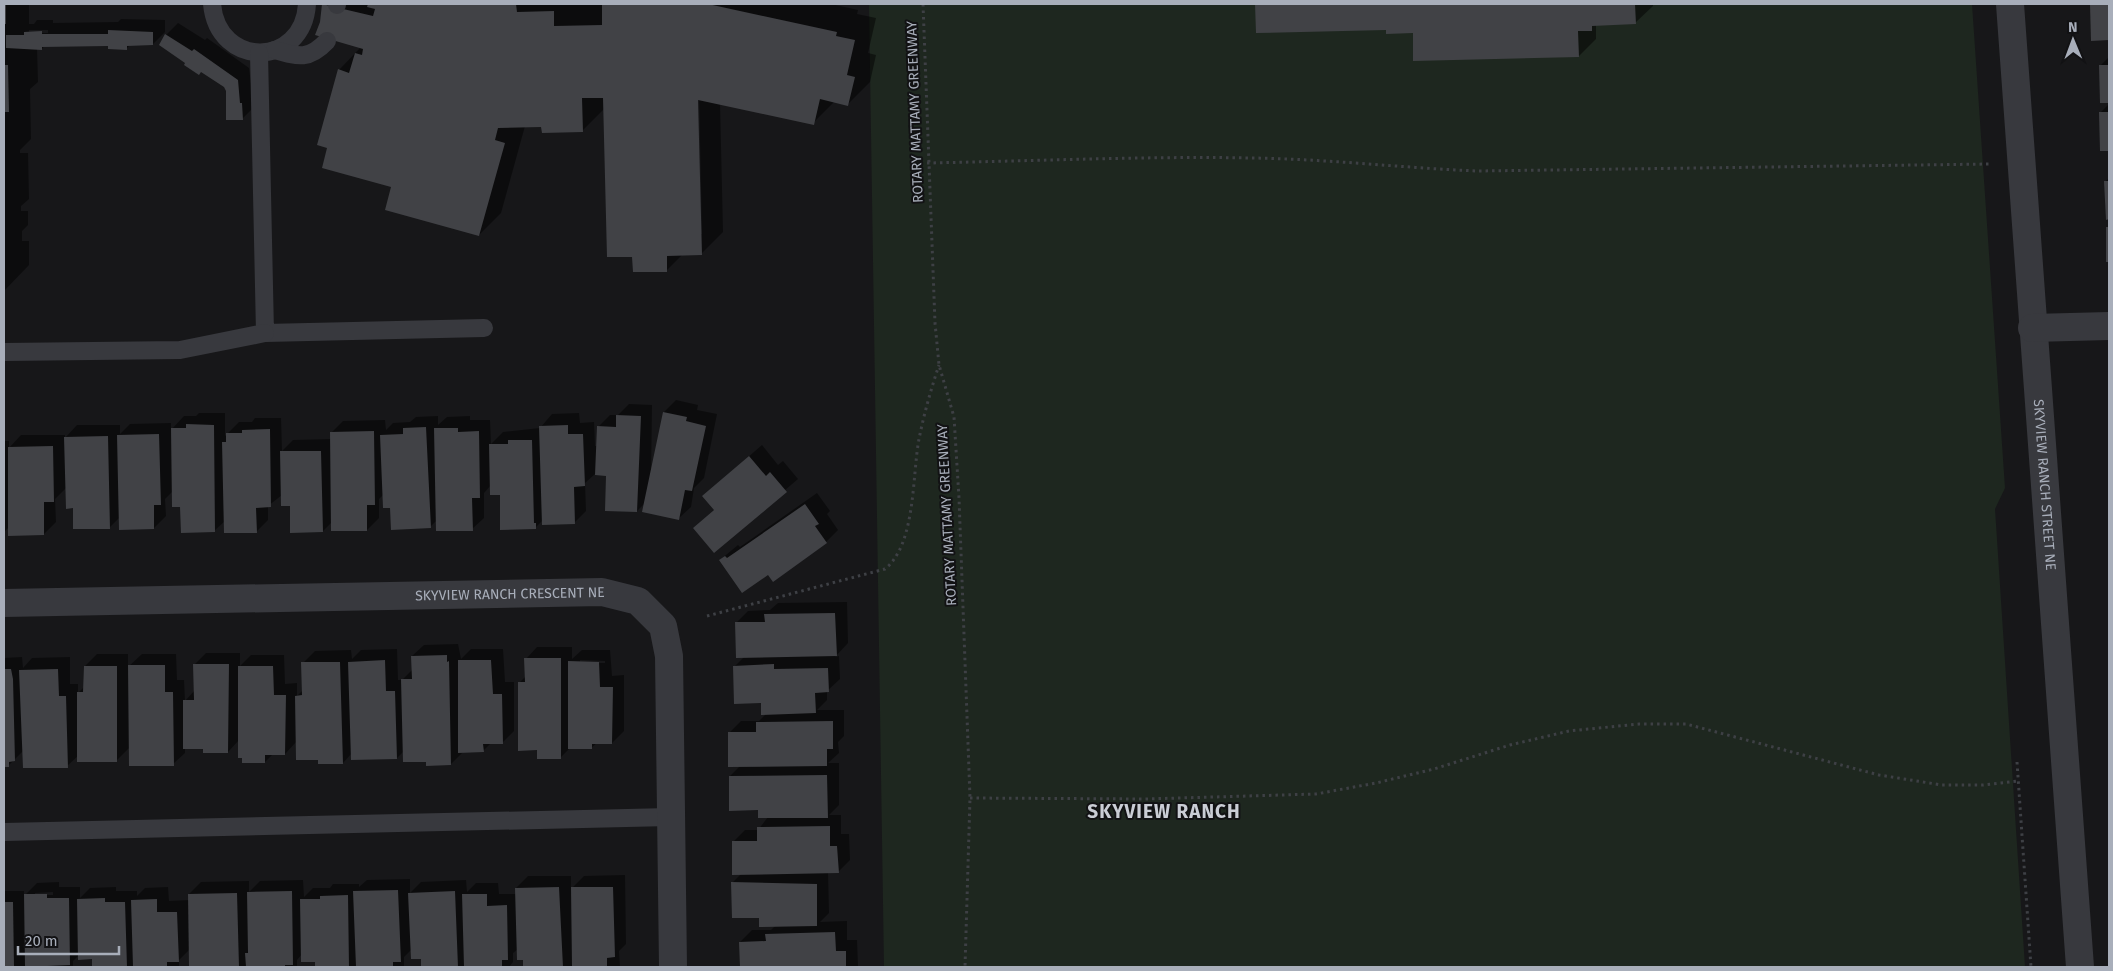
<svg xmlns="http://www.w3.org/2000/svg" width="2113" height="971" font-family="'Fira Sans',sans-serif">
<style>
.green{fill:#1e271f}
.shadow{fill:#0007;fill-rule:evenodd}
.building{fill:#414246}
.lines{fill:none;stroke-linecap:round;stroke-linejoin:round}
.path{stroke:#3e4045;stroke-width:3;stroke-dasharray:2.5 4;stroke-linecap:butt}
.service{stroke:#38393e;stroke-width:18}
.minor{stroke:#38393e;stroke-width:28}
.labels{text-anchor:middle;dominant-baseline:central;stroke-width:4;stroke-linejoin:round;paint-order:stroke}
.street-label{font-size:14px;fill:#a8aeba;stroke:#121214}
.district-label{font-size:19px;font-weight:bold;letter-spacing:1px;fill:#cacdd5;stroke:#121214}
</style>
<rect width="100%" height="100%" fill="#171719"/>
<polygon class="green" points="869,4 1972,4 2005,488 1995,509 2025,967 884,967"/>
<g class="shadow">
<path d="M4,4H29V24H34L37,20H53V23L118,22L121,19L165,20V32L153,44H131L127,48L109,45H45L42,49L37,48L38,82L30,89L31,139L20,150V153H28L29,199L21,206V211H28V225L22,231V241H29V265L4,291ZM29,30H48V33H29Z"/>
<path d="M324,4H831L858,10L857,14L876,18L868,53L876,55L870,82L848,104L835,101L813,123L720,103L723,232L701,254H683L667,270L634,255L605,108L582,131L543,125L525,126L501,213L479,235L329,148L339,70L361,47L321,22ZM699,93L702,234H700L697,94Z"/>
<polygon points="1257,4 1653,4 1653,6 1635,23 1596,25 1596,39 1579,56 1387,29 1257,31"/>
<polygon points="2092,4 2109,4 2109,39 2092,40"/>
<polygon points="178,23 205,40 207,38 249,68 254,107 242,119 224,86 160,45 166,35"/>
<polygon points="2109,57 2109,101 2101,102 2100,66"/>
<polygon points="2109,104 2109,150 2102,150 2101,112"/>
<polygon points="2109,178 2109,218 2107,218 2106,181"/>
<polygon points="676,400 698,405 697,410 717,414 704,478 694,488 691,507 679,518 646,502 637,511 607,474 595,474 585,483 586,511 574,523 543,520 535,528 491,485 484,493 484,518 472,529 437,520 430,527 391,507 384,494 379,499 379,518 367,530 332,522 323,531 282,495 268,506 268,520 256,532 225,521 214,531 182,505 173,491 165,499 166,516 154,528 120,517 110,527 74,507 66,488 55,499 56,522 44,534 10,526 4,532 4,441 9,441 9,448 21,435 65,435 65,438 77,425 120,425 120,434 130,424 171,423 171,430 184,416 196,416 199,413 225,413 225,436 239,422 252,422 255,418 281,418 282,451 293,440 331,439 331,433 343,421 385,420 386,430 393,423 410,422 416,417 438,416 438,425 447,417 470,416 470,420 490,420 491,444 503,432 540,428 552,414 579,413 580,423 594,422 595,446 597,446 598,427 610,415 618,415 629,404 652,405 651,476 664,412"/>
<polygon points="762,445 778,465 783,461 798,479 714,551 694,528 715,509 716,485"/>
<polygon points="817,493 830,511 827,514 838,530 826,542 768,573 720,560 738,545 740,547"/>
<polygon points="847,602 848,643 835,657 839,656 840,679 827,691 827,700 817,710 844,710 844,736 838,742 839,753 828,763 839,763 839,805 829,815 841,815 841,834 849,834 850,860 838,872 828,872 829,913 820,922 847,921 847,940 857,940 858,966 741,967 740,942 752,930 771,930 776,925 760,917 732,883 742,873 733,842 745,830 758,830 768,817 730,776 741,765 729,733 741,721 759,721 766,714 762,702 734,667 744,657 736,623 748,611 770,610 778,603"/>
<polygon points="458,644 461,659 471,649 503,649 505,682 514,682 514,731 502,743 491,743 483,751 463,752 451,764 427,761 404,751 397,758 352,753 343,763 320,759 297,741 285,754 273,754 265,762 239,740 228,752 185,747 185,753 173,764 130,747 116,761 78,756 67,766 24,750 8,766 4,766 4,658 22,657 23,668 32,658 70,657 70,684 78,684 78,693 85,686 85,666 97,654 128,654 128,667 142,654 176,654 177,680 184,680 185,701 195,690 194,665 206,653 240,653 240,666 251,655 284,655 285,684 297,683 297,696 303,690 303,663 315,651 351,650 352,659 361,650 397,649 398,680 402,680 413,669 412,656 424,645"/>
<path d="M537,647H572V659L582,650H610L612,676L624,675V731L612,743H597L591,748H570L560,758L538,749L520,682L526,676V659ZM580,660L605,661V663H580Z"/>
<path d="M625,875L626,944L619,951L620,967H525L524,959L518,949L513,953V962L509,967H423L422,957L412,949L404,957V967H316V961L302,954L297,960V967H191L190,949L179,960V967H94L93,957L80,954L73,961V967H4V891H24V896L37,883L59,882V887H80V898L90,888L116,887V891H137V896L145,888L168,887L169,901L190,900L189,894L201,882L249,881V892L260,881L303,880L304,897L313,888H330L333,884H359V887L367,880L410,879V893L421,882L466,880L467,892L476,883H498L499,894H517L516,888L528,876H571V889L584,876ZM53,892V895H35V893Z"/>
</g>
<g class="building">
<rect x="4" y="4" width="2" height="20"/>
<polygon points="322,4 373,16 375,9 367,7 368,4 516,4 517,12 554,11 554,26 602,25 602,4 708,4 837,32 836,36 855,40 847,75 855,77 848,106 820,99 814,125 698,100 702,255 667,256 667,272 633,272 632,257 607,257 603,98 582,98 583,132 542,133 541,127 498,128 495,140 505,143 479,236 385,210 391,187 322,168 327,148 317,145 338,69 349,73 355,53 362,55 363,49 315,35 320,22"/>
<polygon points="1255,4 1635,4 1636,24 1592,26 1592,31 1578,31 1579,57 1413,61 1413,33 1386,34 1386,30 1256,33"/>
<polygon points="2090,4 2109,4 2109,40 2091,41"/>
<polygon points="108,30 153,32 153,45 127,46 127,50 108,49 108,46 42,47 42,50 6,48 6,35 24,35 24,32 42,31 42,34 108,34"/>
<polygon points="165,34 192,51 194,49 238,80 240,103 242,103 243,120 226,120 226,91 224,87 201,72 199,75 184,65 185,63 159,45"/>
<polygon points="4,65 8,65 9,112 4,112"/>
<polygon points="2099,65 2109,65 2109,103 2100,103"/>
<polygon points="2099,112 2109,112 2109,151 2100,151"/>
<polygon points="2104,181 2109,181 2109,219 2106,220"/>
<rect x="2106" y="227" width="3" height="35"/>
<polygon points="663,412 687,417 686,421 706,426 692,491 685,490 679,520 642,512"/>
<polygon points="616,415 641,416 637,512 605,511 606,476 595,475 597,426 616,427"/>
<polygon points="186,424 214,425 215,532 181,533 180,507 172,507 171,428 186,428"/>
<polygon points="568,425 568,434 583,434 585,486 574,487 575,524 542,525 539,426"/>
<polygon points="426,427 431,528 391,530 390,508 383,508 380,435 403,434 403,428"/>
<polygon points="434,428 458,428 458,432 479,431 480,498 472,498 473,531 436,531"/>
<polygon points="270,429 271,507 256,508 257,533 224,533 222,442 226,442 226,433 242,433 242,430"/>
<polygon points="374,431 375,505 367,505 367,531 331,531 330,432"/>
<polygon points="159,434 161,505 154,505 154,529 119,530 117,435"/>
<polygon points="108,436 110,529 73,529 73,508 66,509 64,437"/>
<polygon points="508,440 532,440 534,523 536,523 536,529 500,530 500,495 490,495 489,444 508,444"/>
<polygon points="53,446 54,502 44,502 44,535 8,536 8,447"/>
<polygon points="280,451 321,451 323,532 290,533 290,506 281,506"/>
<polygon points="749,456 766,476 770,472 787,492 714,553 693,528 714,510 702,496"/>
<polygon points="805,504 819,524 815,526 827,543 773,582 768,575 742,593 719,560 725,556 727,558"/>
<polygon points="835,613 837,656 736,658 735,622 765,622 764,614"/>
<polygon points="447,655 447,662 449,661 451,765 426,766 426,762 403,762 401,679 412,679 411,656"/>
<polygon points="524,658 561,658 561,759 537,759 537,750 518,751 518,682 525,682"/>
<polygon points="385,660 386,691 395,691 397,759 351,760 348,662"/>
<polygon points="458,660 491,660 493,694 502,694 503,744 483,744 484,752 458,753"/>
<polygon points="568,661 599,662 600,687 613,687 612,744 592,744 592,749 568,749"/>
<polygon points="301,662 340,662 343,764 318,764 318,760 296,760 295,696 302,695"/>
<polygon points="193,664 229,664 228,753 203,753 203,749 183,749 183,700 194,700"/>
<polygon points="774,664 774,669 828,668 829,692 815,693 816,713 761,715 761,703 734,704 733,666"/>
<polygon points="128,665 165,665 165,692 173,692 174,766 129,766"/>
<polygon points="84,666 117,666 117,762 77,762 77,692 83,692"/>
<polygon points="238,666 273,666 274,695 286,695 285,755 265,755 265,763 242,763 242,758 238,758"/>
<polygon points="4,669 11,669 13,679 15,761 9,762 9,767 4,767"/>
<polygon points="58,669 59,696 66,696 68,768 23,768 19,670"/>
<polygon points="833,721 833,749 827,749 827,766 728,767 728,732 756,732 756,722"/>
<polygon points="827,775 828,818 758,818 758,810 729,811 729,776"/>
<polygon points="830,826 830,846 837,846 839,873 732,875 732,841 757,841 757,827"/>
<polygon points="731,882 817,884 817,926 759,927 759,918 732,918"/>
<polygon points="559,887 563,967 523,967 523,960 517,960 515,888"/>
<polygon points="571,887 613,887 615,957 607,958 607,967 572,967"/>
<polygon points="398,890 401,962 393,962 393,967 356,967 353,891"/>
<polygon points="292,891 293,965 285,965 285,967 246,967 245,953 248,953 247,892"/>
<polygon points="455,891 458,967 421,967 421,959 411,959 408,893"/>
<polygon points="237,893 239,967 189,967 188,894"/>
<polygon points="24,894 47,894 47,898 69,898 70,965 25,967"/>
<polygon points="462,894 487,894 487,906 507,905 508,960 502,960 502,967 464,967"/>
<polygon points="348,895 349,967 315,967 315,962 301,962 300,899 320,899 320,896"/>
<polygon points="105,898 105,902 125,902 127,967 92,967 92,959 78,960 77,899"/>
<polygon points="157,899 157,912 177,912 179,962 167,962 167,967 133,967 131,900"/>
<polygon points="4,902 13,902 14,967 4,967"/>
<polygon points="835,932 836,951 846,951 846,967 740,967 739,942 766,941 765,934"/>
</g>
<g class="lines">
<g class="path">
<polyline points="923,4 935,323 939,365 954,417 959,498 970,798 965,967"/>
<path d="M927,163C1035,161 1144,156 1252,158C1328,159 1403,168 1478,171L1989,164"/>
<path d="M707,616L885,569C916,544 912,476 919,439C924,414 931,389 939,365"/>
<polyline points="2017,762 2031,967"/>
<polyline points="970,798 1145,799 1316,794 1376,783 1434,769 1510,745 1569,731 1639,724 1686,724 1879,775 1942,785 1983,785 2018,781"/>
</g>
<g class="service">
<path d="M212,4C218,69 303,68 307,4"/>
<polyline points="337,4 337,5"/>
<path d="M275,50C299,57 309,60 327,41"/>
<polyline points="259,53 265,333 484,328"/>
<polyline points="4,352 180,350 265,333"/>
<polyline points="4,832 670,817"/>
</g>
<g class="minor">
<path id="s1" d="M2010,4L2080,967"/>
<polyline points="2032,328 2109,326"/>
<path id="s2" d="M4,603L602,592L638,601L663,626L669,656L673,967"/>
</g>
</g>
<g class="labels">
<g class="street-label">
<text transform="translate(915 112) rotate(-92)">ROTARY MATTAMY GREENWAY</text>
<text stroke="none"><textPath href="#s1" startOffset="482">SKYVIEW RANCH STREET NE</textPath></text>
<text transform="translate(947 515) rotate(-93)">ROTARY MATTAMY GREENWAY</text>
<text stroke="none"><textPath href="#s2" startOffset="506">SKYVIEW RANCH CRESCENT NE</textPath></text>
</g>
<g class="district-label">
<text x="1164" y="811">SKYVIEW RANCH</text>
</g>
</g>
<rect width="2113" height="971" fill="none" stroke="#a8aeba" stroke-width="10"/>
<g transform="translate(2073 40) rotate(359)" stroke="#121214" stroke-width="4" paint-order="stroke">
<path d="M0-4L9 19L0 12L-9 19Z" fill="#a8aeba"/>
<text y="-8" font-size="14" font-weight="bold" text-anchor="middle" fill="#a8aeba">N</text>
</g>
<path d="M18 946v8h101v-8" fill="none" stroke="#a8aeba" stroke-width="2.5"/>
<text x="25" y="946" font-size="15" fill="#a8aeba" stroke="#121214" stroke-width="4" paint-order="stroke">20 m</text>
</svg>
